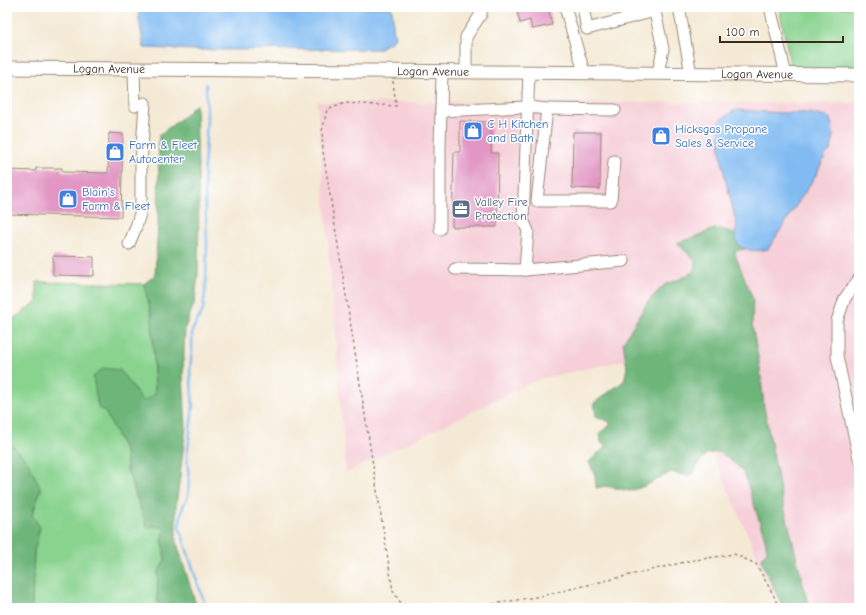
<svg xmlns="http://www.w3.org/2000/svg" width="866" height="615" font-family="'Comic Neue',sans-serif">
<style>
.built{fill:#f6cfd8}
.green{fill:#89d38f;stroke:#627e56}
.forest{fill:#6eb57a;stroke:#54704c}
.water{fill:#81bbf2;stroke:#5e7288}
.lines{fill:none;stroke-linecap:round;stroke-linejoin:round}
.stream{stroke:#81bbf2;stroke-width:2.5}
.building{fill:#e296c4}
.minor-casing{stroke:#988a79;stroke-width:13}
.major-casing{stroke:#988a79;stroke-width:15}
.path{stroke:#988a79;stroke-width:1.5;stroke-dasharray:3 3;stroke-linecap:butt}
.minor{stroke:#fff;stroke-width:11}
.major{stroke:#fff;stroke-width:13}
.labels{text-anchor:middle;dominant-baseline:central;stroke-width:3;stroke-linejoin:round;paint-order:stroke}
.street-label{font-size:12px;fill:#3b2a1e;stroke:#fff}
.shop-label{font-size:12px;fill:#366cbe;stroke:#fff;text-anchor:start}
.service-label{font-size:12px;fill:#4e5e75;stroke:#fff;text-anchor:start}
</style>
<rect width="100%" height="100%" fill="#fff"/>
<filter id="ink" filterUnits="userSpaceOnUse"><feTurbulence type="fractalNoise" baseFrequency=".025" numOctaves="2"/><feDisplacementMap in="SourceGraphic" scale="8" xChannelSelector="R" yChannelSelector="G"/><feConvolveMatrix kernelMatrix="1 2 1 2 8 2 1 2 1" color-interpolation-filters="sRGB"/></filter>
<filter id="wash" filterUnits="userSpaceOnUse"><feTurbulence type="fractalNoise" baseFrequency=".012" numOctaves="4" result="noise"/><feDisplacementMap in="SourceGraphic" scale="16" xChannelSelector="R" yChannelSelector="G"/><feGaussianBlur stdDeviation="0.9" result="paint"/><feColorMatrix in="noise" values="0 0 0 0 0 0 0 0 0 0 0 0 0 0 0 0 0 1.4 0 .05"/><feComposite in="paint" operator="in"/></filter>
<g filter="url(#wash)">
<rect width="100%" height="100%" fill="#f4e9d4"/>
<polygon class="built" points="317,102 859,103 859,608 782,608 769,584 668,351 539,379 346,473"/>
<g class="green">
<polygon points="779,7 859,7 859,69 791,69"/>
<polygon points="37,282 144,284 152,318 155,394 144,402 98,407 105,411 125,451 127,469 147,527 156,526 165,528 165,560 157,596 159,608 32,608 34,551 40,527 32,516 41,489 7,440 7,323 37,302"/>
</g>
<g class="forest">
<polygon points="196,104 199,200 198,273 195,301 185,328 183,375 186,427 176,507 176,540 197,608 159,608 157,596 158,572 165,560 162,538 165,528 156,526 147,527 127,469 125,451 105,412 98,407 93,377 103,368 120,370 143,401 155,394 152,318 144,284 155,275 158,223 159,135 183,117"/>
<path d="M716,228C735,232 735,233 745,249L735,251L736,257L753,299L752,324L760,368L764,407L781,494L809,608H783L761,560L767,550L765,539L745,476L739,467L720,452L706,454L698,464L694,473L687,476L671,472L645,486L630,491L605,486L596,488L595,475L589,462L597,454L607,447L601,443L600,433L610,425V422L596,416L594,403L624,381L627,368L623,342L649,300L664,285L682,278L694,271L695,260L677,243L700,235Z"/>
<polygon points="7,440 28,462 41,489 32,515 40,527 34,551 32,608 7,608"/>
</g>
<g class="water">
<path d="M139,7H391C395,19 391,26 395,37L390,43L384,45L380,49L197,50L144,48L139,19Z"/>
<path d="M738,110L782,113H809L830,118L834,135L831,150L826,154L816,175L768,249C757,252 748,251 738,245L735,235L737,226L725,177L720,150L719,121L733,111Z"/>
</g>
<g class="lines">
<polyline class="stream" points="205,608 204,602 179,526 183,506 188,497 189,480 187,456 193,406 190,370 192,350 192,331 203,310 206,284 207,244 204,171 207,119 206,84"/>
</g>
<g id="blocks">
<g class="building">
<polygon points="516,7 548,7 552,25 532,29 530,20 520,23"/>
<polygon points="460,121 491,122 491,153 498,153 497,227 452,227 454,152 460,152"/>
<polygon points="573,132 601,132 600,189 572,188"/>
<polygon points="109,133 123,134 121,217 7,214 7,170 36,171 36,168 62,168 62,172 108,173"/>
<polygon points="53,256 94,257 94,276 53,275"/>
</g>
</g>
</g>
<g filter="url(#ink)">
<use href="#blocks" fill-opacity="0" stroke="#988a79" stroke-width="1"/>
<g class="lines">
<defs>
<g id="minor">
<polyline points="565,7 584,72"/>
<polyline points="583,7 587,29 655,11"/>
<polyline points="654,7 663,49 658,73"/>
<polyline points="679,7 691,74"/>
<polyline points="770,7 786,75"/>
<polyline points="134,69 135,106"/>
<polyline points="466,72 466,37 481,14 482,7"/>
<polyline points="547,109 615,110"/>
<polyline points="441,111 527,107 547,109 537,201 611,201 614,161"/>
<polyline points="440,229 440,147 442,72"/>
<polyline points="129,244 136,227 141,210 141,163 145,103"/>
<polyline points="455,269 525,270 624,261"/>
<polyline points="525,270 528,231 523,220 529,73"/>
<polyline points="859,279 845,298 837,321 837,356 859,458"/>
</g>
<g id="major">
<path id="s1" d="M7,68L859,75"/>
</g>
</defs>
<use href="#minor" class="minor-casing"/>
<use href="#major" class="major-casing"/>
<g class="path">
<polyline points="393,81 396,106 345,103 327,110 322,131 323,151 393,591 404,608"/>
<polyline points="469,608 541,596 689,561 734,554 756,564 773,594 779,608"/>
</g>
<use href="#minor" class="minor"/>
<use href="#major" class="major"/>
</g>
</g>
<defs>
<symbol id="shop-square" viewBox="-11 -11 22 22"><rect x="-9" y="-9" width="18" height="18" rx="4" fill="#3f7fe0" stroke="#fff"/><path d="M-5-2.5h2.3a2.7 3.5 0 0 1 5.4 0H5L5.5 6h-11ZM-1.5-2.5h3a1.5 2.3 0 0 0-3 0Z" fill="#fff"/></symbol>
<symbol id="office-square" viewBox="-11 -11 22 22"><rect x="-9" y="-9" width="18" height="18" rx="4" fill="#5c6f8a" stroke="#fff"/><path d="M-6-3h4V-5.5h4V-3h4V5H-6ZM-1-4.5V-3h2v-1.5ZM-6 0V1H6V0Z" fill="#fff"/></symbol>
</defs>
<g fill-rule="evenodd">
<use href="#shop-square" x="462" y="120" width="22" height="22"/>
<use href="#shop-square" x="650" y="125" width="22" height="22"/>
<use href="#shop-square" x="104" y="141" width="22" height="22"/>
<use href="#shop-square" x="57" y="188" width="22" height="22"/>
<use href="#office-square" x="450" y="198" width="22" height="22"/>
</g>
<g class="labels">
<g class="street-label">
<text stroke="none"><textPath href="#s1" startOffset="102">Logan Avenue</textPath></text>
<text stroke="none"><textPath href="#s1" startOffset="426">Logan Avenue</textPath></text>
<text stroke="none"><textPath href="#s1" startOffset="750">Logan Avenue</textPath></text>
</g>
<g class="shop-label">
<text x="487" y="124">C H Kitchen<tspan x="487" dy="14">and Bath</tspan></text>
<text x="675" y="129">Hicksgas Propane<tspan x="675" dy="14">Sales &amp; Service</tspan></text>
<text x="129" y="145">Farm &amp; Fleet<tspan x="129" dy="14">Autocenter</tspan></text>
<text x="82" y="192">Blain's<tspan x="82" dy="14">Farm &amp; Fleet</tspan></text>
</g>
<g class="service-label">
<text x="475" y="202">Valley Fire<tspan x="475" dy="14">Protection</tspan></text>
</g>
</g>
<rect width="866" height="615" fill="none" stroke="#fff" stroke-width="24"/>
<path d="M720 36v6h123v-6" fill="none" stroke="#3b2a1e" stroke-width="2"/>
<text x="726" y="36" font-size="12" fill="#3b2a1e" stroke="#ffffff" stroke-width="3" paint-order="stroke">100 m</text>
</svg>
